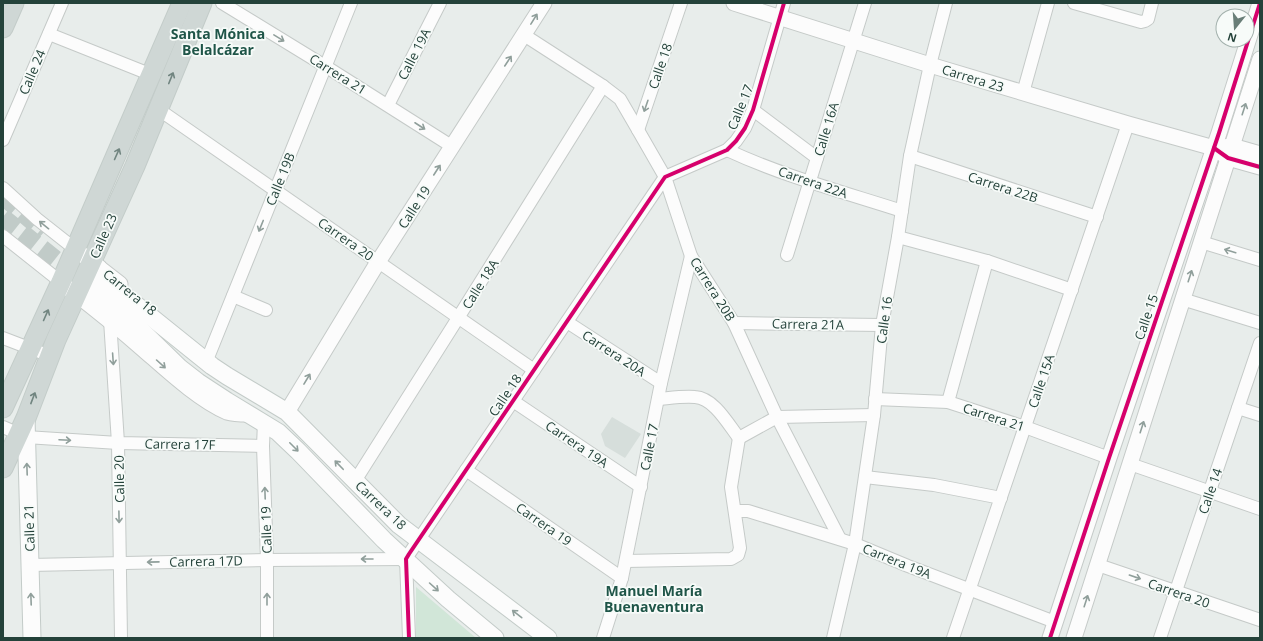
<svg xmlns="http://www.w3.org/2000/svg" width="1263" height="641" font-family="'Open Sans',sans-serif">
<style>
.built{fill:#d6dedb}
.green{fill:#d1e6d8}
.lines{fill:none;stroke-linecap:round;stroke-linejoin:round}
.secondary-tunnel{stroke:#c1cbc8;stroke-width:17;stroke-dasharray:17 8;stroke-linecap:butt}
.minor-casing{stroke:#c5cac8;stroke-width:14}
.tertiary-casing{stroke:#c5cac8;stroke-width:17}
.secondary-casing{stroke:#c3cbc8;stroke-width:19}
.primary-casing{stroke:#c3ccc9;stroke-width:21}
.minor{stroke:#fcfcfc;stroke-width:12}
.tertiary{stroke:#fcfcfc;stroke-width:15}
.secondary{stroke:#fcfcfc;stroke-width:17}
.primary{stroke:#cfd7d5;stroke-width:19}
.cycleway-casing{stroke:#f7fbf9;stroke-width:6}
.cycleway{stroke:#d6006c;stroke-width:4}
.oneway{stroke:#909f9b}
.oneway2{stroke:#718580}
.labels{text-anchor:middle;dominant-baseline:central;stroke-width:3.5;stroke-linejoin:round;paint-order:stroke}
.street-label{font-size:13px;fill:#24423a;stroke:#f7fbf9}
.neighbourhood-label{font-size:14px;font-weight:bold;fill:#1f5548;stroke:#f7fbf9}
</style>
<rect width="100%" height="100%" fill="#e8edeb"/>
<polygon class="built" points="612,417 641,434 625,458 605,446 601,434"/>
<polygon class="green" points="416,587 476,638 416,638"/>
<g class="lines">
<g class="secondary-tunnel">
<polyline points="3,197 44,232"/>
<polyline points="3,217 94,289"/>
</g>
<defs>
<g id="minor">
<polyline points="222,3 325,66 453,147"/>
<polyline points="1074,3 1141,22 1145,21 1148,19 1152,3"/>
<polyline points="49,34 152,75"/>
<polyline points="524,35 603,86 620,99 638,130 665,177 691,256 734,323 777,417 840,539"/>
<polyline points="1023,93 1048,3"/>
<polyline points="388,105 440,3"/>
<polyline points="158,109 534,370"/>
<polyline points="753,110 817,158"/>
<polyline points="638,130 681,3"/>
<polyline points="3,140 62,3"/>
<path d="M727,150C783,176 843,192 902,211"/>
<polyline points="910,156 1097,217"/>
<polyline points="3,188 37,219 75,249"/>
<polyline points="3,236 61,282"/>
<polyline points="898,237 987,261 1072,290"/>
<polyline points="1201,242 1260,260"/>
<polyline points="787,255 865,3"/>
<polyline points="233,296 266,310"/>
<polyline points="1182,299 1260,323"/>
<polyline points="110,320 118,443 121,638"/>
<polyline points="567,322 661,383"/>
<polyline points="734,323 882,325"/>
<polyline points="3,338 50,356"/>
<polyline points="209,355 351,3"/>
<path d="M658,399C670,398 683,396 695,397C714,398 728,424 739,438"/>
<polyline points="875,399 948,402 1025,427 1109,458"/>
<polyline points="513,401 641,487"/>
<polyline points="948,402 987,261"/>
<polyline points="1238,408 1260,415"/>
<polyline points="264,422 263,446 267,560 267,638"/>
<polyline points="3,427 26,437 118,443 263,446"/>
<polyline points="739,438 777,417 874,415"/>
<polyline points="1130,464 1260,509"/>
<polyline points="466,470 622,578"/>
<polyline points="865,477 934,485 1001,498"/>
<polyline points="355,481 458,318 603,86"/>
<polyline points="736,511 748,511 855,544 908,566 1055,622"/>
<polyline points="626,561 731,559 738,555 740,548 731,487 739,438"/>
<polyline points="30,565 267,560 406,559"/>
<polyline points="1098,565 1260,620"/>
<polyline points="409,638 406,559 409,554 665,177 727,150 736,141 745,128 753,110 784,3"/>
<polyline points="603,638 622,578 661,383 691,256"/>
<polyline points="833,638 855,544 874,415 882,325 898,237 910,156 930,65 946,3"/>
<polyline points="953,638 1128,124"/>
<polyline points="1160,638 1260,343"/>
</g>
<g id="tertiary">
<polyline points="734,3 930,65 1128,124 1214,148 1228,158 1260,167"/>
<polyline points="1223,147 1232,146 1260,154"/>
<polyline points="75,249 120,284"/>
<path d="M68,288C94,308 119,328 144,350C167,370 199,400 227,412C234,414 241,414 248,414"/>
<polyline points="84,300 99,267"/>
<polyline points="287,412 378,262 544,3"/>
<polyline points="1050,638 1109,458 1219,133 1260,3"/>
<polyline points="1074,638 1260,59"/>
</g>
<g id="secondary">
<polyline points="105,280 212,366 227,376 287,412 399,525 548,638"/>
<polyline points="99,293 138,327 180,368 198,382 227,401 278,432 298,451 384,540 448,599 495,638"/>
<polyline points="26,418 32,638"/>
</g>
<g id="primary">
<polyline points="3,28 14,3"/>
<polyline points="3,408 61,282 182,3"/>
<polyline points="3,468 26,418 56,340 135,166 202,3"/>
</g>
</defs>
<use href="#minor" class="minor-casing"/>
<use href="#tertiary" class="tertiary-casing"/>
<use href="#secondary" class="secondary-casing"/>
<use href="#primary" class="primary-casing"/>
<use href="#minor" class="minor"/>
<use href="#tertiary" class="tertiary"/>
<use href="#secondary" class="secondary"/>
<use href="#primary" class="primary"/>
<defs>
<g id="cycleway">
<polyline points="1214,148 1228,158 1260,167"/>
<polyline points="409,638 406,559 409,554 665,177 727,150 736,141 745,128 753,110 784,3"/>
<polyline points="1050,638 1109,458 1219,133 1260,3"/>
</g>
</defs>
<use href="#cycleway" class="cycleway-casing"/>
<use href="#cycleway" class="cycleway"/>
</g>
<defs><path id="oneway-shaft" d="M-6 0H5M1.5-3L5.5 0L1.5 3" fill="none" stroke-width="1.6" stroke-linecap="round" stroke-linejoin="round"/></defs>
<g class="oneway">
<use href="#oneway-shaft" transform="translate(534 19) rotate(-58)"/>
<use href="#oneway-shaft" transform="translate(279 38) rotate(31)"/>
<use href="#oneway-shaft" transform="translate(508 61) rotate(-57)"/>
<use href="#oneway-shaft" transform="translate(646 106) rotate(109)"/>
<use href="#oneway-shaft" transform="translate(1244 109) rotate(-72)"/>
<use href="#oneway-shaft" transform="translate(420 126) rotate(33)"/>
<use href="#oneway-shaft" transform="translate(437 170) rotate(-57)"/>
<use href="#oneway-shaft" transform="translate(44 225) rotate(-141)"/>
<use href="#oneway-shaft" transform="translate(261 226) rotate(112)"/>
<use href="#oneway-shaft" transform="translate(1230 251) rotate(-163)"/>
<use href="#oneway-shaft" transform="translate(1190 276) rotate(-72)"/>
<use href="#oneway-shaft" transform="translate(113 359) rotate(86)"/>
<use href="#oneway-shaft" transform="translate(161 364) rotate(42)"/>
<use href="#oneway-shaft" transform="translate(307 379) rotate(-59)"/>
<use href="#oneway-shaft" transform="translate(1142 427) rotate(-72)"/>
<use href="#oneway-shaft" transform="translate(65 440) rotate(3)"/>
<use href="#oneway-shaft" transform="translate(294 447) rotate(45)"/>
<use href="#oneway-shaft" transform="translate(339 465) rotate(-134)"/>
<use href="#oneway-shaft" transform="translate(27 469) rotate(-92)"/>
<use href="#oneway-shaft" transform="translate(265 493) rotate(-92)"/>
<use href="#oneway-shaft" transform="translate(119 517) rotate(89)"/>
<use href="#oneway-shaft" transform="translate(367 559) rotate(180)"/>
<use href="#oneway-shaft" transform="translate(153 562) rotate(179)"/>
<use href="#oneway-shaft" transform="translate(1135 577) rotate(19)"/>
<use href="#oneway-shaft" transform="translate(434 587) rotate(42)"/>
<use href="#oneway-shaft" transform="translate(31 599) rotate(-92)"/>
<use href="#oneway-shaft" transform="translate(267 599) rotate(-90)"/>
<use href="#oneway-shaft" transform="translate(1086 601) rotate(-72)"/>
<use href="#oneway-shaft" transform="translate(517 614) rotate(-142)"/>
</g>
<g class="oneway2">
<use href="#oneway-shaft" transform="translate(171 78) rotate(-68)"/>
<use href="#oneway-shaft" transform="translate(117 154) rotate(-66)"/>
<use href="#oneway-shaft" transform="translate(46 315) rotate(-66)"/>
<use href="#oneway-shaft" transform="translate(33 398) rotate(-69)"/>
</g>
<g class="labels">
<g class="street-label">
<text transform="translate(414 54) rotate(-63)">Calle 19A</text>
<text transform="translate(660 66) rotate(-71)">Calle 18</text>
<text transform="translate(32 72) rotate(-67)">Calle 24</text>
<text transform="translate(338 74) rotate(32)">Carrera 21</text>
<text transform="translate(973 78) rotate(17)">Carrera 23</text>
<text transform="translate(740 107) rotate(-68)">Calle 17</text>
<text transform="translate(826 129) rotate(-73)">Calle 16A</text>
<text transform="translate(280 179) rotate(-68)">Calle 19B</text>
<text transform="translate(813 182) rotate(19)">Carrera 22A</text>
<text transform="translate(1003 187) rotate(18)">Carrera 22B</text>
<text transform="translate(414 207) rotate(-57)">Calle 19</text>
<text transform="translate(103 236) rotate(-66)">Calle 23</text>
<text transform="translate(346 239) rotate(35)">Carrera 20</text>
<text transform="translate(480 284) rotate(-58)">Calle 18A</text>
<text transform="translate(713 289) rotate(58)">Carrera 20B</text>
<text transform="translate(130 292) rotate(39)">Carrera 18</text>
<text transform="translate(1146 317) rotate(-71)">Calle 15</text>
<text transform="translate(884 320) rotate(-82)">Calle 16</text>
<text transform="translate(808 324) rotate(1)">Carrera 21A</text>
<text transform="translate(614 353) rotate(33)">Carrera 20A</text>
<text transform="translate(1041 381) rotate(-71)">Calle 15A</text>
<text transform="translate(505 395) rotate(-56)">Calle 18</text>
<text transform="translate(994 417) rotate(18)">Carrera 21</text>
<text transform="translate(180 444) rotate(1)">Carrera 17F</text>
<text transform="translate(577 444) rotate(34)">Carrera 19A</text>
<text transform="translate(649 447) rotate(-79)">Calle 17</text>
<text transform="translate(119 479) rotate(-91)">Calle 20</text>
<text transform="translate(1210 491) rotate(-71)">Calle 14</text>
<text transform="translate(381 505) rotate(43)">Carrera 18</text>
<text transform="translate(544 524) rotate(35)">Carrera 19</text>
<text transform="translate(29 528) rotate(-92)">Calle 21</text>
<text transform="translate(266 530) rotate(-92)">Calle 19</text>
<text transform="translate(206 561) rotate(-1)">Carrera 17D</text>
<text transform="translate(897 561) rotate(22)">Carrera 19A</text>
<text transform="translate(1179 593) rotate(19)">Carrera 20</text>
</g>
<g class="neighbourhood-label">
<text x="218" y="33">Santa Mónica<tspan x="218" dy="16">Belalcázar</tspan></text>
<text x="654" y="590">Manuel María<tspan x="654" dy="16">Buenaventura</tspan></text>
</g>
</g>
<rect width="1263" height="641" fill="none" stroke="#24423a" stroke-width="8"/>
<g transform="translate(1235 28) rotate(197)"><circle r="19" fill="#f7fbf9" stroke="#a3b1ad"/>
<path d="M0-3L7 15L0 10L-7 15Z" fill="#697e78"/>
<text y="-6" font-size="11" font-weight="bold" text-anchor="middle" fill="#24423a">N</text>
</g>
</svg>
